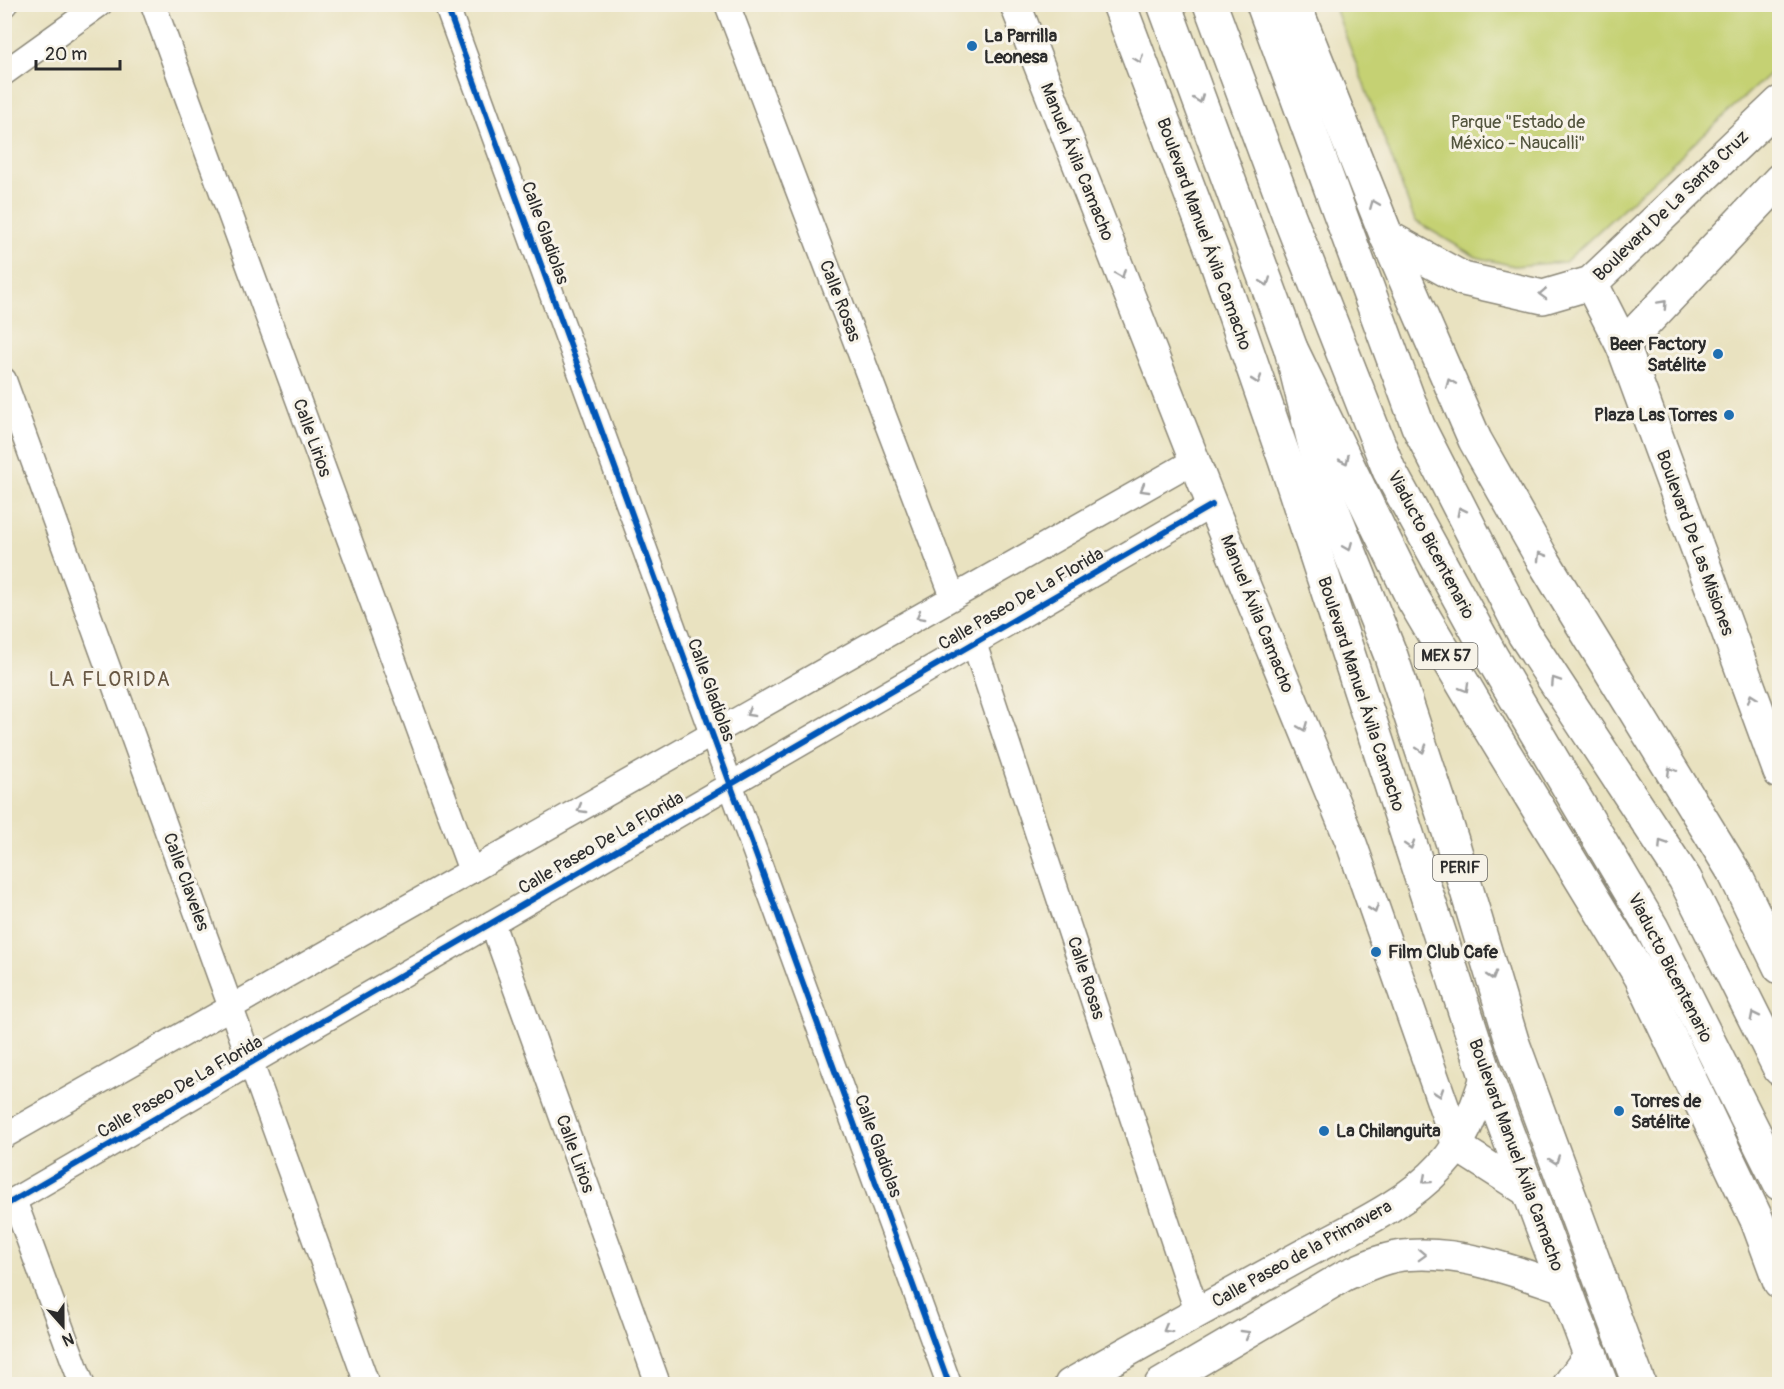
<svg xmlns="http://www.w3.org/2000/svg" width="1784" height="1389" font-family="Pangolin,sans-serif">
<style>
.park{fill:#c5d173;stroke:#787e4f;stroke-width:1.5}
.lines{fill:none;stroke-linecap:round;stroke-linejoin:round}
.minor-casing{stroke:#8a8676;stroke-width:27}
.tertiary-casing{stroke:#8a8676;stroke-width:33}
.secondary-casing{stroke:#8a8676;stroke-width:36}
.primary-casing{stroke:#8a8676;stroke-width:36}
.trunk-casing{stroke:#8a8676;stroke-width:36}
.motorway-casing{stroke:#8a8676;stroke-width:36}
.minor{stroke:#fff;stroke-width:24}
.tertiary{stroke:#fff;stroke-width:30}
.secondary{stroke:#fff;stroke-width:33}
.primary{stroke:#fff;stroke-width:33}
.trunk{stroke:#fff;stroke-width:33}
.motorway{stroke:#fff;stroke-width:33}
.cycleway-casing{stroke:#f7f3e8;stroke-width:10}
.cycleway{stroke:#0057b8;stroke-width:6}
.oneway{stroke:#a0a0a0}
.poi-dot{fill:#1f6fb2;stroke:#f7f3e8;stroke-width:2}
.labels{text-anchor:middle;dominant-baseline:central;stroke-width:6;stroke-linejoin:round;paint-order:stroke}
.shield{fill:#f7f3e8;stroke:#686764;stroke-width:1.5}
.shield-label{font-size:16px;font-weight:bold;fill:#2b2b2b}
.poi-label{font-size:18px;font-weight:bold;fill:#2b2b2b;stroke:#f7f3e8;text-anchor:start}
.park-label{font-size:18px;fill:#52543d;stroke:#f7f3e8}
.street-label{font-size:18px;fill:#2b2b2b;stroke:#f7f3e8}
.neighbourhood-label{font-size:20px;letter-spacing:1.5px;fill:#675743;stroke:#f7f3e8}
</style>
<rect width="100%" height="100%" fill="#f7f3e8"/>
<filter id="ink" filterUnits="userSpaceOnUse"><feTurbulence type="fractalNoise" baseFrequency=".0167" numOctaves="2"/><feDisplacementMap in="SourceGraphic" scale="12" xChannelSelector="R" yChannelSelector="G"/><feConvolveMatrix kernelMatrix="1 2 1 2 8 2 1 2 1" color-interpolation-filters="sRGB"/></filter>
<filter id="wash" filterUnits="userSpaceOnUse"><feTurbulence type="fractalNoise" baseFrequency=".008" numOctaves="4" result="noise"/><feDisplacementMap in="SourceGraphic" scale="24" xChannelSelector="R" yChannelSelector="G"/><feGaussianBlur stdDeviation="1.35" result="paint"/><feColorMatrix in="noise" values="0 0 0 0 0 0 0 0 0 0 0 0 0 0 0 0 0 1.4 0 .05"/><feComposite in="paint" operator="in"/></filter>
<g filter="url(#wash)">
<rect width="100%" height="100%" fill="#e9e2c0"/>
<polygon class="park" points="1334,5 1779,5 1779,65 1565,262 1514,266 1476,257 1415,221"/>
</g>
<g filter="url(#ink)">
<g class="lines">
<defs>
<g id="minor">
<polyline points="153,4 471,871"/>
<polyline points="446,4 949,1384"/>
<polyline points="727,4 953,597"/>
<polyline points="4,5 5,4"/>
<polyline points="4,73 100,4"/>
<polyline points="4,380 367,1384"/>
<polyline points="974,643 1197,1312"/>
<polyline points="492,923 658,1384"/>
<polyline points="4,1136 1195,460"/>
<polyline points="14,1200 82,1384"/>
<polyline points="4,1206 1212,505"/>
</g>
<g id="tertiary">
<polyline points="1015,4 1212,505 1352,845 1458,1147 1530,1193"/>
<path d="M1070,1384C1144,1342 1218,1301 1293,1260C1343,1232 1403,1208 1442,1165C1465,1141 1475,1107 1486,1076"/>
<path d="M1160,1384L1344,1276C1364,1267 1386,1256 1409,1255C1463,1251 1514,1271 1565,1288"/>
</g>
<g id="secondary">
<polyline points="1387,237 1463,279 1543,297 1591,283 1780,103"/>
<polyline points="1591,283 1623,346 1780,772"/>
<polyline points="1623,346 1780,180"/>
<polyline points="1570,1384 1591,1355"/>
</g>
<g id="primary">
<polyline points="1119,4 1214,255 1285,460 1486,1076 1601,1384"/>
<polyline points="1294,4 1387,237 1475,440 1543,560 1735,874 1780,967"/>
</g>
<g id="trunk">
<polyline points="1164,4 1291,349 1413,599 1488,726 1641,977 1757,1220 1780,1282"/>
<polyline points="1263,4 1418,426 1524,634 1685,879 1780,1069"/>
</g>
<g id="motorway">
<polyline points="1210,4 1289,216 1389,470 1491,656 1652,928 1780,1184"/>
<polyline points="1291,349 1327,495 1391,656 1452,841 1512,1041 1639,1384"/>
</g>
</defs>
<use href="#minor" class="minor-casing"/>
<use href="#tertiary" class="tertiary-casing"/>
<use href="#secondary" class="secondary-casing"/>
<use href="#primary" class="primary-casing"/>
<use href="#trunk" class="trunk-casing"/>
<use href="#motorway" class="motorway-casing"/>
<use href="#minor" class="minor"/>
<use href="#tertiary" class="tertiary"/>
<use href="#secondary" class="secondary"/>
<use href="#primary" class="primary"/>
<use href="#trunk" class="trunk"/>
<use href="#motorway" class="motorway"/>
<defs>
<g id="cycleway">
<polyline points="446,4 949,1384"/>
<polyline points="4,1206 1212,505"/>
</g>
</defs>
<use href="#cycleway" class="cycleway-casing"/>
<use href="#cycleway" class="cycleway"/>
</g>
<defs><path id="oneway-chevron" d="M-2-3.5L2.5 0L-2 3.5" fill="none" stroke-width="1.6" stroke-linecap="round" stroke-linejoin="round" transform="scale(1.5)"/></defs>
<g class="oneway">
<use href="#oneway-chevron" transform="translate(1139 59) rotate(69)"/>
<use href="#oneway-chevron" transform="translate(1199 99) rotate(70)"/>
<use href="#oneway-chevron" transform="translate(1374 204) rotate(-112)"/>
<use href="#oneway-chevron" transform="translate(1121 274) rotate(68)"/>
<use href="#oneway-chevron" transform="translate(1266 282) rotate(70)"/>
<use href="#oneway-chevron" transform="translate(1543 294) rotate(178)"/>
<use href="#oneway-chevron" transform="translate(1663 304) rotate(-47)"/>
<use href="#oneway-chevron" transform="translate(1257 380) rotate(71)"/>
<use href="#oneway-chevron" transform="translate(1450 383) rotate(-113)"/>
<use href="#oneway-chevron" transform="translate(1345 460) rotate(64)"/>
<use href="#oneway-chevron" transform="translate(1144 489) rotate(150)"/>
<use href="#oneway-chevron" transform="translate(1461 511) rotate(-117)"/>
<use href="#oneway-chevron" transform="translate(1348 547) rotate(68)"/>
<use href="#oneway-chevron" transform="translate(1541 556) rotate(-120)"/>
<use href="#oneway-chevron" transform="translate(920 616) rotate(150)"/>
<use href="#oneway-chevron" transform="translate(1555 681) rotate(-123)"/>
<use href="#oneway-chevron" transform="translate(1465 688) rotate(60)"/>
<use href="#oneway-chevron" transform="translate(1752 698) rotate(-110)"/>
<use href="#oneway-chevron" transform="translate(750 713) rotate(150)"/>
<use href="#oneway-chevron" transform="translate(1303 727) rotate(68)"/>
<use href="#oneway-chevron" transform="translate(1422 749) rotate(72)"/>
<use href="#oneway-chevron" transform="translate(1671 771) rotate(-121)"/>
<use href="#oneway-chevron" transform="translate(581 809) rotate(150)"/>
<use href="#oneway-chevron" transform="translate(1662 844) rotate(-123)"/>
<use href="#oneway-chevron" transform="translate(1410 845) rotate(72)"/>
<use href="#oneway-chevron" transform="translate(1374 909) rotate(71)"/>
<use href="#oneway-chevron" transform="translate(1492 976) rotate(73)"/>
<use href="#oneway-chevron" transform="translate(1754 1016) rotate(-117)"/>
<use href="#oneway-chevron" transform="translate(1439 1093) rotate(71)"/>
<use href="#oneway-chevron" transform="translate(1555 1160) rotate(70)"/>
<use href="#oneway-chevron" transform="translate(1426 1180) rotate(139)"/>
<use href="#oneway-chevron" transform="translate(1422 1255) rotate(2)"/>
<use href="#oneway-chevron" transform="translate(1167 1329) rotate(150)"/>
<use href="#oneway-chevron" transform="translate(1246 1334) rotate(-30)"/>
</g>
</g>
<g class="poi-dot">
<circle cx="972" cy="46" r="6"/>
<circle cx="1718" cy="354" r="6"/>
<circle cx="1729" cy="415" r="6"/>
<circle cx="1376" cy="952" r="6"/>
<circle cx="1619" cy="1111" r="6"/>
<circle cx="1324" cy="1131" r="6"/>
</g>
<g class="labels">
<g class="shield">
<rect x="1414.5" y="643" width="63" height="26" rx="4.5"/>
<rect x="1433" y="855" width="54" height="26" rx="4.5"/>
</g>
<g class="shield-label">
<text x="1446" y="656">MEX 57</text>
<text x="1460" y="868">PERIF</text>
</g>
<g class="poi-label">
<text x="984" y="36">La Parrilla<tspan x="984" dy="21">Leonesa</tspan></text>
<text x="1706" y="344" text-anchor="end">Beer Factory<tspan x="1706" dy="21">Satélite</tspan></text>
<text x="1717" y="415" text-anchor="end">Plaza Las Torres</text>
<text x="1388" y="952">Film Club Cafe</text>
<text x="1631" y="1101">Torres de<tspan x="1631" dy="21">Satélite</tspan></text>
<text x="1336" y="1131">La Chilanguita</text>
</g>
<g class="park-label">
<text x="1518" y="122">Parque "Estado de<tspan x="1518" dy="21">México - Naucalli"</tspan></text>
</g>
<g class="street-label">
<text transform="translate(1077 162) rotate(68)">Manuel Ávila Camacho</text>
<text transform="translate(1671 206) rotate(-44)">Boulevard De La Santa Cruz</text>
<text transform="translate(545 233) rotate(70)">Calle Gladiolas</text>
<text transform="translate(1204 234) rotate(70)">Boulevard Manuel Ávila Camacho</text>
<text transform="translate(840 301) rotate(69)">Calle Rosas</text>
<text transform="translate(312 438) rotate(70)">Calle Lirios</text>
<text transform="translate(1695 543) rotate(70)">Boulevard De Las Misiones</text>
<text transform="translate(1431 545) rotate(62)">Viaducto Bicentenario</text>
<text transform="translate(1021 599) rotate(-30)">Calle Paseo De La Florida</text>
<text transform="translate(1257 614) rotate(68)">Manuel Ávila Camacho</text>
<text transform="translate(711 690) rotate(70)">Calle Gladiolas</text>
<text transform="translate(1361 694) rotate(72)">Boulevard Manuel Ávila Camacho</text>
<text transform="translate(601 843) rotate(-30)">Calle Paseo De La Florida</text>
<text transform="translate(186 882) rotate(70)">Calle Claveles</text>
<text transform="translate(1670 968) rotate(63)">Viaducto Bicentenario</text>
<text transform="translate(1086 978) rotate(72)">Calle Rosas</text>
<text transform="translate(180 1087) rotate(-30)">Calle Paseo De La Florida</text>
<text transform="translate(878 1146) rotate(70)">Calle Gladiolas</text>
<text transform="translate(575 1154) rotate(70)">Calle Lirios</text>
<text transform="translate(1516 1155) rotate(70)">Boulevard Manuel Ávila Camacho</text>
<text transform="translate(1302 1254) rotate(-29)">Calle Paseo de la Primavera</text>
</g>
<g class="neighbourhood-label">
<text x="110" y="679">LA FLORIDA</text>
</g>
</g>
<rect width="1784" height="1389" fill="none" stroke="#f7f3e8" stroke-width="24"/>
<g transform="translate(63 1326) rotate(159)" stroke="#f7f3e8" stroke-width="4.5" paint-order="stroke">
<path d="M0-4.5L10 22L0 15L-10 22Z" fill="#2b2b2b"/>
<text y="-9" font-size="16" font-weight="bold" text-anchor="middle" fill="#2b2b2b">N</text>
</g>
<path d="M36 60v9h84v-9" fill="none" stroke="#2b2b2b" stroke-width="3"/>
<text x="45" y="60" font-size="18" fill="#2b2b2b" stroke="#f7f3e8" stroke-width="4.5" paint-order="stroke">20 m</text>
</svg>
